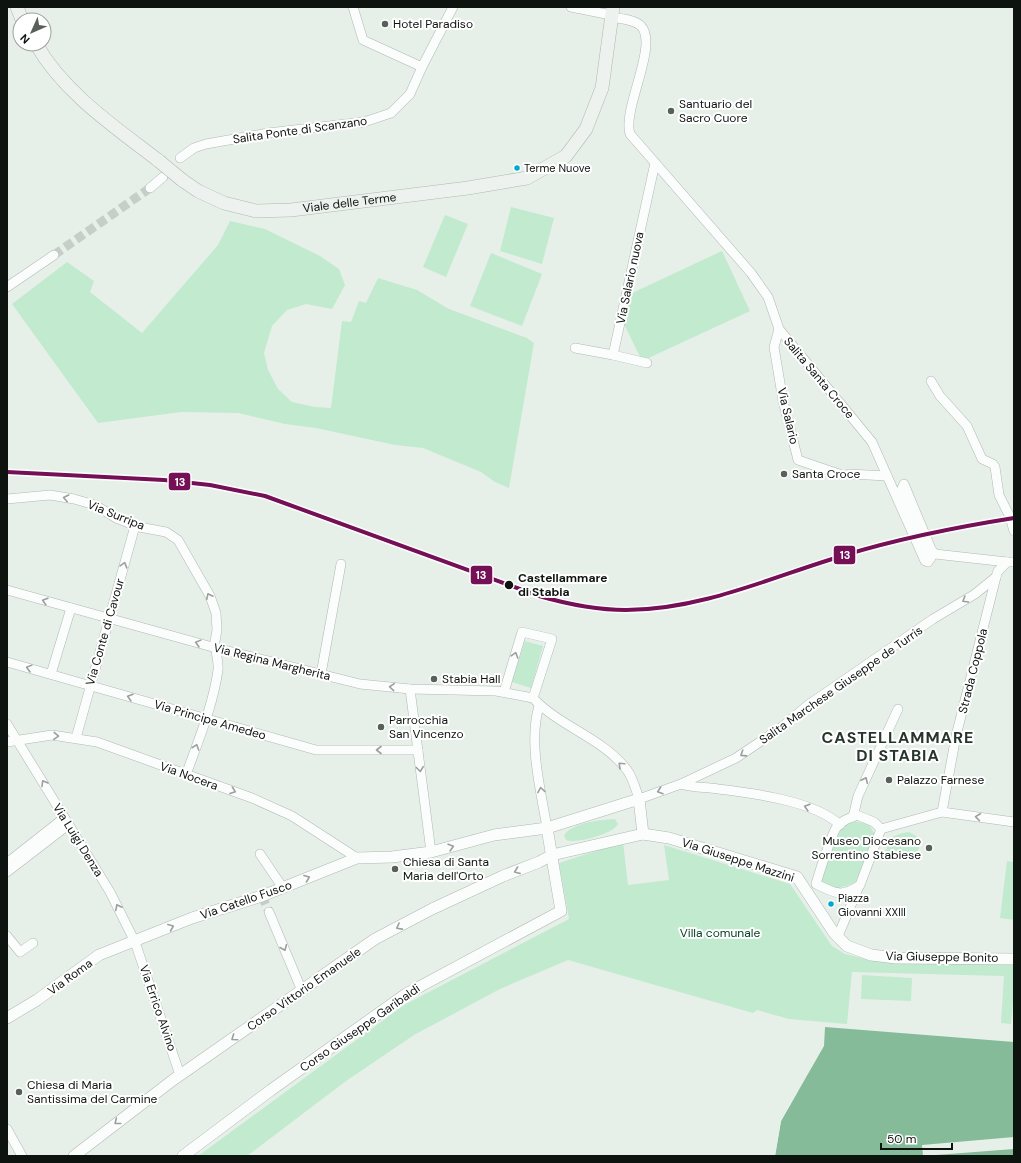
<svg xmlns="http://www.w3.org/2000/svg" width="1021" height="1163" font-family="'DM Sans',sans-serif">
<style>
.green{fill:#c1eacf}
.water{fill:#85bb99}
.pier{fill:#e6f0e9}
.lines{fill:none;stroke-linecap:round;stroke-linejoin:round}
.minor-tunnel{stroke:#c5cfc8;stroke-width:9;stroke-dasharray:9 4.5;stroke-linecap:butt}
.minor-casing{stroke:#b1b8b3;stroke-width:10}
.tertiary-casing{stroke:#b1b8b3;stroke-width:12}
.secondary-casing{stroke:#b1b8b3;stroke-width:14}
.minor{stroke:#fbfdfc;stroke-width:9}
.tertiary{stroke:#fbfdfc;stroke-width:11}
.secondary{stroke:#edf2ef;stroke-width:13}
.secondary-bridge-casing{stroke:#b1b8b3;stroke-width:14;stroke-linecap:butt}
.secondary-bridge{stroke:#edf2ef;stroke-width:13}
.rail-1-casing{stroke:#fff;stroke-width:7}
.rail-1{stroke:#751056;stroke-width:4}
.oneway{stroke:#9c9f9d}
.poi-dot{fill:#59605b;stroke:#fff;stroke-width:1.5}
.bus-dot{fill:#00a9ce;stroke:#fff;stroke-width:1.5}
.stop-dot{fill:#0d130f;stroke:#fff;stroke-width:1.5}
.labels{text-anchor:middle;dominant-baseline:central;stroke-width:4;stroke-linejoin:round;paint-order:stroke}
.bus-label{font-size:11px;fill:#0d130f;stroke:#fff;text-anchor:start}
.poi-label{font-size:12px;fill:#0d130f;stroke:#fff;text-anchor:start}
.street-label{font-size:12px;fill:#0d130f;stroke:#fff}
.stop-label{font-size:12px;font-weight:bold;fill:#0d130f;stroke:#fff;text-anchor:start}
.park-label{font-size:12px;fill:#003d20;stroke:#fff}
.district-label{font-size:16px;font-weight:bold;letter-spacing:1px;fill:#27352c;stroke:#fff}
.line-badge{stroke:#fff;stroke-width:1.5}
.badge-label{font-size:11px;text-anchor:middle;font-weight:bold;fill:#fff}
</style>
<rect width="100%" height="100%" fill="#e6f0e9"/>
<g class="green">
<polygon points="511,207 554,218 542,264 500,251"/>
<polygon points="445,215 468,224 446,277 423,267"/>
<polygon points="230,221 265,229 320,256 339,269 345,285 332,309 306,304 287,310 272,326 264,353 268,370 278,389 292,402 315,407 331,408 342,321 351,322 359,301 366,303 378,278 417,290 449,309 527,338 534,343 509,488 495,482 481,472 423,448 395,445 316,428 285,424 238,413 181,412 98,423 12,304 67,262 94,281 90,292 142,333 218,245"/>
<polygon points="722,251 750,311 642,361 624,324 630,294"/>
<polygon points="491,253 542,274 522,326 470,306"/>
<polygon points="525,641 543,646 531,688 512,682"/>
<path d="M615,819L618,824C613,834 576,844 566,840L564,835C574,822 600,820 615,819Z"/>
<polygon points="849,820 869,824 875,835 855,883 836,889 819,880 839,829"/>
<path d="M909,832L921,839C920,849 917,854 909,860L891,856L885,852L892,837L902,833Z"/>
<polygon points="623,842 628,885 669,880 664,845 790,884 832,946 845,954 866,959 1014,962 1014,993 1011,1024 1001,1023 1004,976 852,972 847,1024 789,1019 757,1010 753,1013 568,960 500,989 414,1035 346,1081 247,1156 198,1156 404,1005 569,919 559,863"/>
<polygon points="1007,861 1014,862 1014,920 1000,918"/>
<polygon points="862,975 912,978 911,1001 861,999"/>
</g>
<polygon class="water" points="825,1027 1014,1042 1014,1156 775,1156 781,1121 824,1046"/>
<g class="pier">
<polygon points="797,1090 798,1091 781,1121 775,1156 773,1156 779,1121"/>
<polygon points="1014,1137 1014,1149 923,1156 922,1145"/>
</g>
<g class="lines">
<g class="minor-tunnel">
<polyline points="54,255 150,188"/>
<polyline points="262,896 269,912"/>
</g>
<defs>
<g id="minor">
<polyline points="353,7 363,40 422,67"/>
<polyline points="571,7 611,15"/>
<path d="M611,17C620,19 634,19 641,26C659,45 622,109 630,134L751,273L768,297L779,329L872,442L925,561L928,562L931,558L902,488L904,484L931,549L935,554L1007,562"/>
<polyline points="180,158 194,148 206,144 268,133 364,122 391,113 410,94 422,67 453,7"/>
<polyline points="150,188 163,177"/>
<polyline points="7,287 54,255"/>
<polyline points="779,329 774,347 783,401 798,460 839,474"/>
<polyline points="575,348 613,355 655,163"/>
<polyline points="613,355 647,363"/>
<polyline points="931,381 940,396 967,426 982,459 993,464 995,467 999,495 1010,517 1014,531"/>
<polyline points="849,474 887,476"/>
<polyline points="7,499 50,495 74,499 95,505 116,518 139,527 166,532 178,540 210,596 216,613 217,630 214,647"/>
<path d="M7,590L216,648L360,684L410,689L496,691L533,698C560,727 603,738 627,770C633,778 636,790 639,799L681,784L736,758L782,727L808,705L933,619L975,594L996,577"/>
<polyline points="7,662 316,750 418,750"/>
<polyline points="51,674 71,608"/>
<polyline points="321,674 341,564"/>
<polyline points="410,689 431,852"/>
<polyline points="504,692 522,632 552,639 533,698"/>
<path d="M539,706C528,743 541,791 547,828"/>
<polyline points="7,724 110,892 135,942 180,1075"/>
<polyline points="76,738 135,526"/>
<polyline points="7,742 52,735 97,742 252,798 292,816 357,858"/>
<path d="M186,775C198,741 213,706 218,670C219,663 216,656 216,648"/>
<path d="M681,784C693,788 705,787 718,789C752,793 815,801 840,825"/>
<polyline points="942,812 956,736 996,577 998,571 1007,562 1014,562"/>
<path d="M857,815L874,822L881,829L860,885C842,898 834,893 816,884C819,873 831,837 836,828C841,821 849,818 857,815Z"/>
<polyline points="853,817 858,796 898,709"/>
<polyline points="881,829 942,812 1014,822"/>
<polyline points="260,854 283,888"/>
<polyline points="7,863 64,818"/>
<polyline points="7,872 68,825"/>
<polyline points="269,912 302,991"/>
<polyline points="7,936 20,952 33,943"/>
<polyline points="838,936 859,886"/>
<polyline points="7,1129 22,1156"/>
</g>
<g id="tertiary">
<polyline points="7,1018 37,1000 99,955 192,918 262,896 357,858 392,857 431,852 494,835 547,828"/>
<polyline points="74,1156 173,1080 375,939 432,909 503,876 539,862 552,855 643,834 669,838 797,877 834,933 847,946 871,955 896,958 1014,959"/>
<polyline points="183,1156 271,1090 406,994 561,911 547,828 639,799 643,834"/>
</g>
<g id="secondary">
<polyline points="17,7 22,20"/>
<path d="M36,44C64,93 115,127 159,161"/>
<path id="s1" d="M182,180L198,191L224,203L256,211L291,210L468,188L527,178L566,156L586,129L602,88L613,7"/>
</g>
</defs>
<use href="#minor" class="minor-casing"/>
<use href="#tertiary" class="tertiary-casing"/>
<use href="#secondary" class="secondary-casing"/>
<use href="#minor" class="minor"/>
<use href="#tertiary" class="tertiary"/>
<use href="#secondary" class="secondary"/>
<defs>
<polyline id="secondary-bridge" points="159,161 182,180"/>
</defs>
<use href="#secondary-bridge" class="secondary-bridge-casing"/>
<use href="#secondary-bridge" class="secondary-bridge"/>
<defs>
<path id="rail-1" d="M7,472L164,480L210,485L265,496L539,596C567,604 596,610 626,610C702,610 774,576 845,555C901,538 957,527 1014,518"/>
</defs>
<use href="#rail-1" class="rail-1-casing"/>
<use href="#rail-1" class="rail-1"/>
</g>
<defs><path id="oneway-chevron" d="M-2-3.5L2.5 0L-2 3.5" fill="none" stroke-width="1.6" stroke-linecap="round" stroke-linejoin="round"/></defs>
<g class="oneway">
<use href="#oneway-chevron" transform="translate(66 498) rotate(-168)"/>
<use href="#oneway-chevron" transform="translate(124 565) rotate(-74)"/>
<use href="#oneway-chevron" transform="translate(209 596) rotate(-116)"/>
<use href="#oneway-chevron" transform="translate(965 600) rotate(149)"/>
<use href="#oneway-chevron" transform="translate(45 601) rotate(-164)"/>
<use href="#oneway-chevron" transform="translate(198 643) rotate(-165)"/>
<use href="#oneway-chevron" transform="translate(515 655) rotate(-73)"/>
<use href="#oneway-chevron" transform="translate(29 668) rotate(-165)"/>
<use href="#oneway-chevron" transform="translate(392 687) rotate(-175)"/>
<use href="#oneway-chevron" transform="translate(130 697) rotate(-164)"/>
<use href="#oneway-chevron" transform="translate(56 736) rotate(3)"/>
<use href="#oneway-chevron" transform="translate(196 747) rotate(-71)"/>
<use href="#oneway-chevron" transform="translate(379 750) rotate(180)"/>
<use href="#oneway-chevron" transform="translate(743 754) rotate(147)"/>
<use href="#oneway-chevron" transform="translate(621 765) rotate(-137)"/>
<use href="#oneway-chevron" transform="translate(420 769) rotate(83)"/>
<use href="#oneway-chevron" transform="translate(865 780) rotate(-65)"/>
<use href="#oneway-chevron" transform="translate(44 783) rotate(-120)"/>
<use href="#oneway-chevron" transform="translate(541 790) rotate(-99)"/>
<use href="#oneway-chevron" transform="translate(233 791) rotate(20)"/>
<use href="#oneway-chevron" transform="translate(660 791) rotate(162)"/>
<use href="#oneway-chevron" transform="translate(807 807) rotate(-164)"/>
<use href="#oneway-chevron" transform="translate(978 817) rotate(-172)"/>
<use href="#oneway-chevron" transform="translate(451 847) rotate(-16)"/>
<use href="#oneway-chevron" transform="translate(517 871) rotate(159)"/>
<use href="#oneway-chevron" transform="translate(307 878) rotate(-21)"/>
<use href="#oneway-chevron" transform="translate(118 907) rotate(-117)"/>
<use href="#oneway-chevron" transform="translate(171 927) rotate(-23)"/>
<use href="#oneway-chevron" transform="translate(399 927) rotate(152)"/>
<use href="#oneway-chevron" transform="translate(284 948) rotate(67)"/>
<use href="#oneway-chevron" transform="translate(234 1038) rotate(145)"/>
<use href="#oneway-chevron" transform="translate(117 1122) rotate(141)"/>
</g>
<g class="poi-dot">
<circle cx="385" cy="24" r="4"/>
<circle cx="671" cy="111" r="4"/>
<circle cx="784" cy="474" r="4"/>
<circle cx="434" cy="679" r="4"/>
<circle cx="381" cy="727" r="4"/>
<circle cx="889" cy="780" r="4"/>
<circle cx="929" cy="848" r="4"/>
<circle cx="395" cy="869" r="4"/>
<circle cx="19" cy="1092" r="4"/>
</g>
<g class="bus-dot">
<circle cx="517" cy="168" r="3.5"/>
<circle cx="831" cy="904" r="3.5"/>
</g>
<circle class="stop-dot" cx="509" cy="585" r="5"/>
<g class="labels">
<g class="bus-label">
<text x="524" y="168">Terme Nuove</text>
<text x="838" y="898">Piazza<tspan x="838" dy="14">Giovanni XXIII</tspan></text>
</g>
<g class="poi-label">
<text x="393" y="24">Hotel Paradiso</text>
<text x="679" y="104">Santuario del<tspan x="679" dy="14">Sacro Cuore</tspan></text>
<text x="792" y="474">Santa Croce</text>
<text x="442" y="679">Stabia Hall</text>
<text x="389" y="720">Parrocchia<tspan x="389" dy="14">San Vincenzo</tspan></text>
<text x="897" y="780">Palazzo Farnese</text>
<text x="921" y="841" text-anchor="end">Museo Diocesano<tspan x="921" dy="14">Sorrentino Stabiese</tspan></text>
<text x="403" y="862">Chiesa di Santa<tspan x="403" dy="14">Maria dell'Orto</tspan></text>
<text x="27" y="1085">Chiesa di Maria<tspan x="27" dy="14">Santissima del Carmine</tspan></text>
</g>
<g class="street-label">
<text transform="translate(300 130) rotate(-8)">Salita Ponte di Scanzano</text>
<text stroke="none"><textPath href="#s1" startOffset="175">Viale delle Terme</textPath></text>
<text transform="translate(630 278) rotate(-78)">Via Salario nuova</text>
<text transform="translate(819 378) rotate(50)">Salita Santa Croce</text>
<text transform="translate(788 416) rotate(77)">Via Salario</text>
<text transform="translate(116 515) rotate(22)">Via Surripa</text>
<text transform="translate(105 632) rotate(-74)">Via Conte di Cavour</text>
<text transform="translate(272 662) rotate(14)">Via Regina Margherita</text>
<text transform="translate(973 671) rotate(-76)">Strada Coppola</text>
<text transform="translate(841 685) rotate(-35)">Salita Marchese Giuseppe de Turris</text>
<text transform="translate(210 720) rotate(16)">Via Principe Amedeo</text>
<text transform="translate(189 776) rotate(20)">Via Nocera</text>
<text transform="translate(78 840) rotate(58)">Via Luigi Denza</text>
<text transform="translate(738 860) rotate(18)">Via Giuseppe Mazzini</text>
<text transform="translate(246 900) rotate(-19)">Via Catello Fusco</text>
<text transform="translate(942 957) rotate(1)">Via Giuseppe Bonito</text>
<text transform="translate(70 977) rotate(-36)">Via Roma</text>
<text transform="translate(304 989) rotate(-35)">Corso Vittorio Emanuele</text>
<text transform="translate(158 1008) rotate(71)">Via Errico Alvino</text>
<text transform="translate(360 1028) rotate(-35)">Corso Giuseppe Garibaldi</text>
</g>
<g class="stop-label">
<text x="518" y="578">Castellammare<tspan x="518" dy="14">di Stabia</tspan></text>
</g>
<g class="park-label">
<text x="720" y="933">Villa comunale</text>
</g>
<g class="district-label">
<text x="898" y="737">CASTELLAMMARE<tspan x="898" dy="18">DI STABIA</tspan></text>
</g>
</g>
<g class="line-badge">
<rect x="168" y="472" width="23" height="19" rx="4" fill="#751056"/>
<rect x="833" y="545" width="23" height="20" rx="4" fill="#751056"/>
<rect x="470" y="565" width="23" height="20" rx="4" fill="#751056"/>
</g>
<g class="badge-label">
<text x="180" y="486">13</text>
<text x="845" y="559">13</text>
<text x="481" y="579">13</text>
</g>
<rect width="1021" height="1163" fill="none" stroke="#0d130f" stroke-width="16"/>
<g transform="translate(32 32) rotate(225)"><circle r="19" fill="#ffffff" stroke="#9ea19f"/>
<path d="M0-3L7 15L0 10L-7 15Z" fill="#59605b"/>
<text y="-6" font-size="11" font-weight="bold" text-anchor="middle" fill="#0d130f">N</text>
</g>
<path d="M881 1143v6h71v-6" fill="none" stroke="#0d130f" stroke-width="2"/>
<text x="887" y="1143" font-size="12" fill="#0d130f" stroke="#ffffff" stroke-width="3" paint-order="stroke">50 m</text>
</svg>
